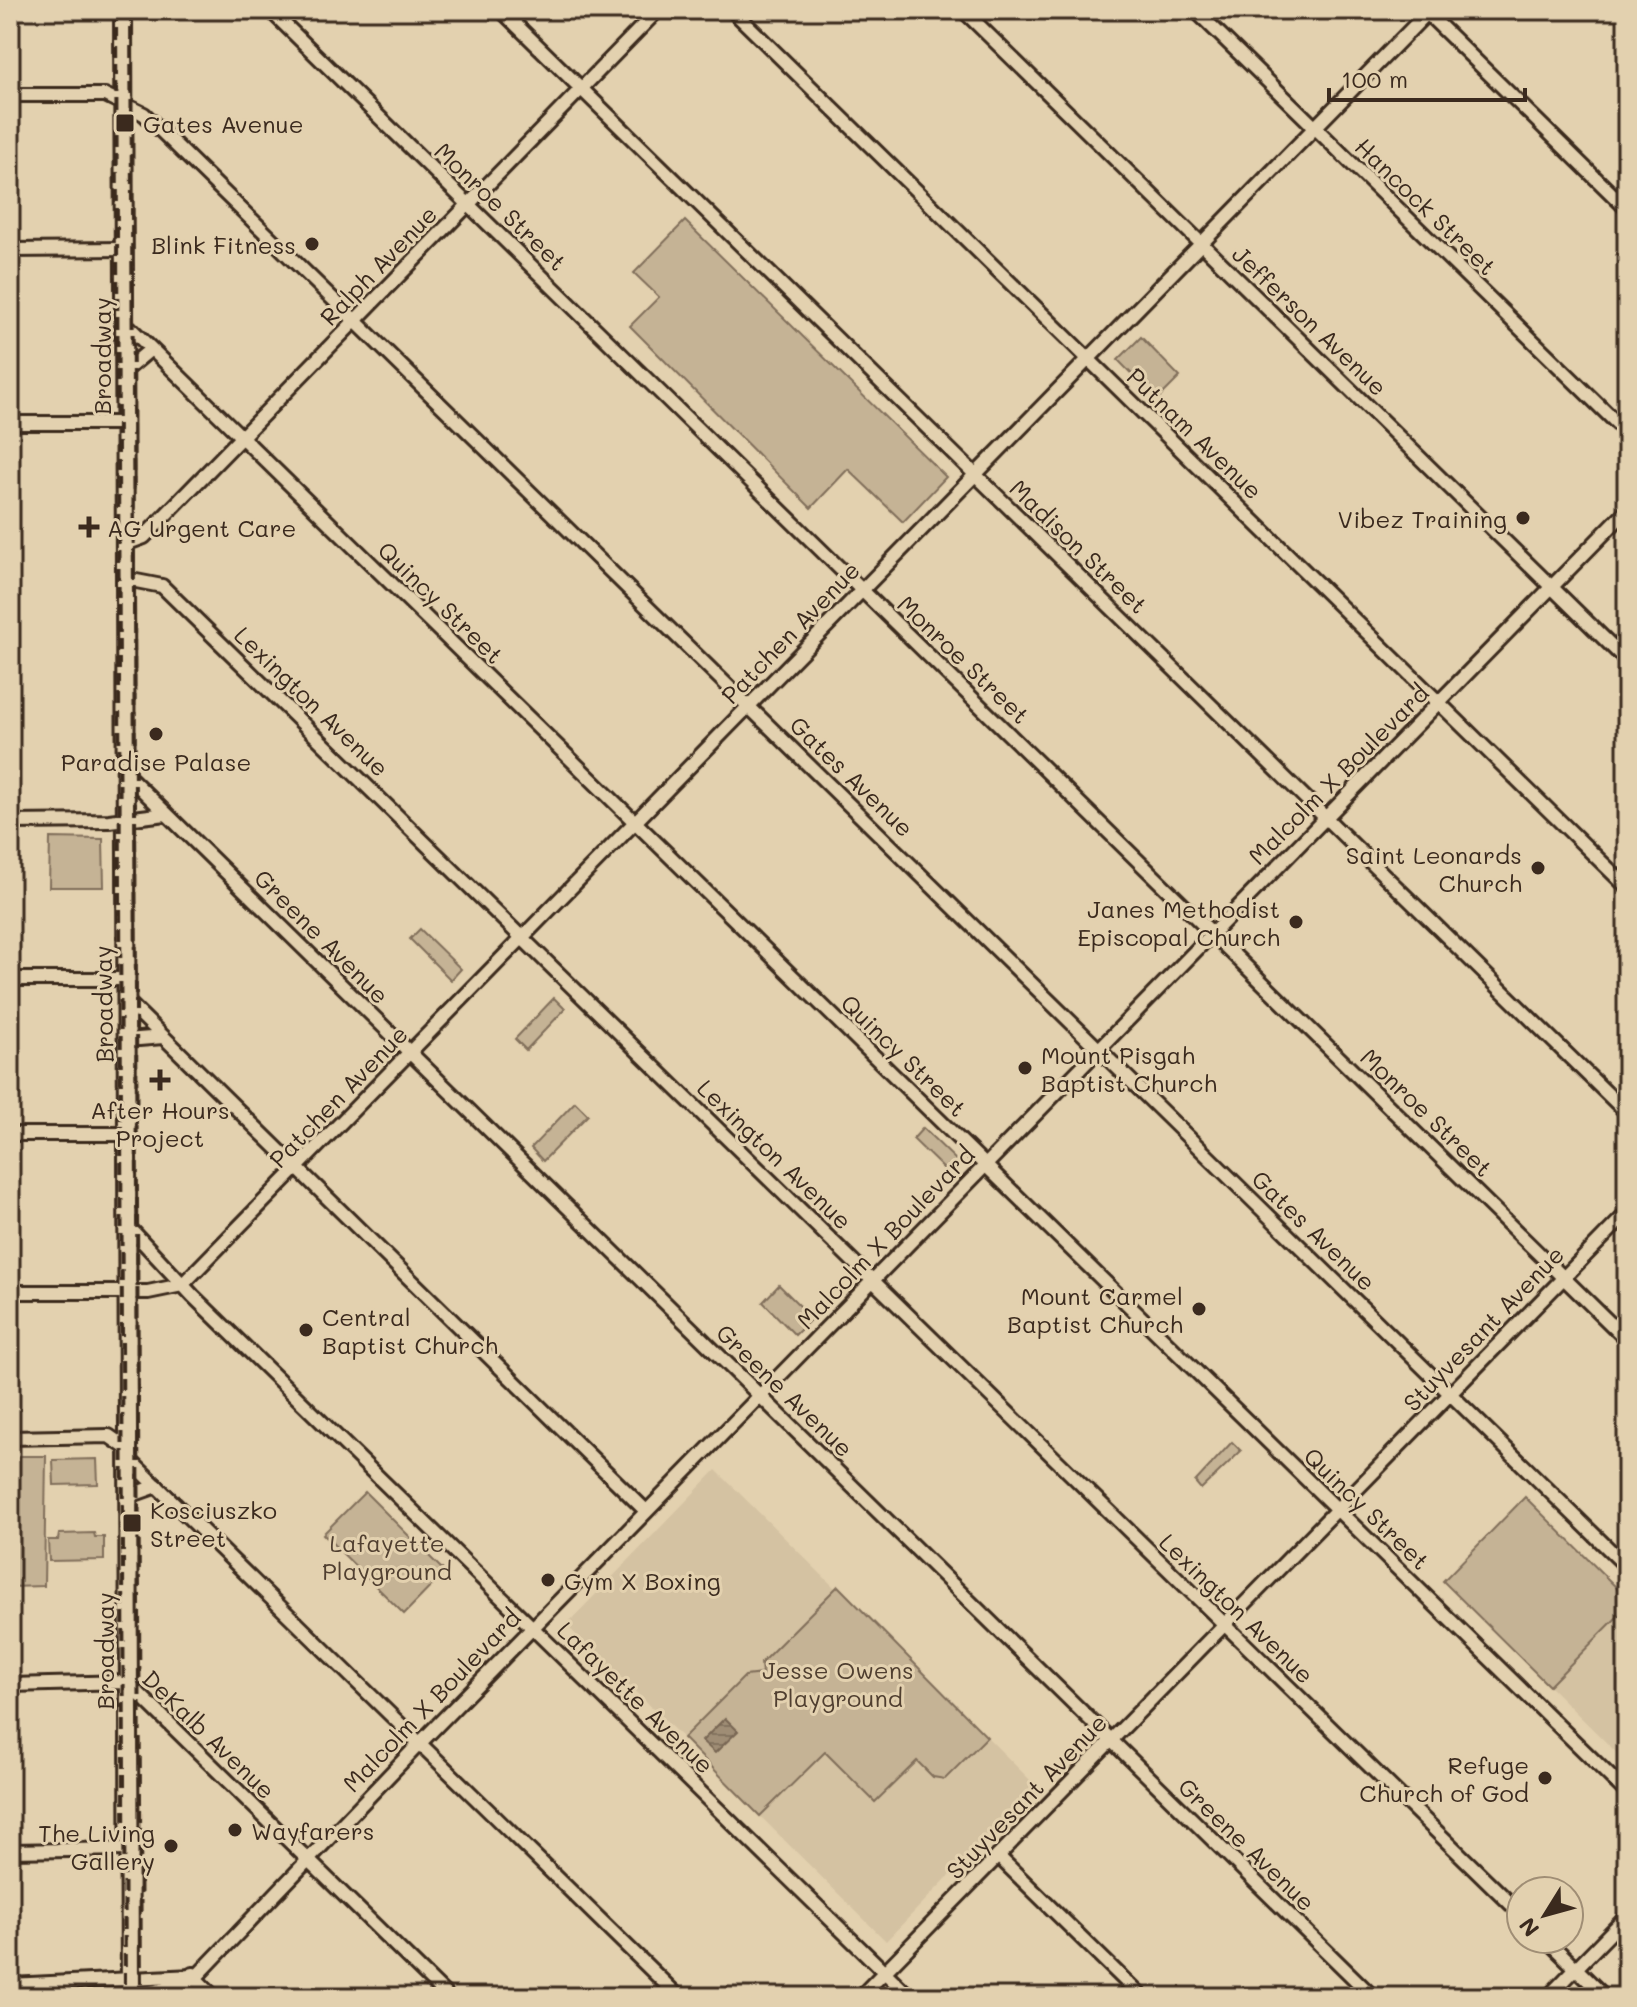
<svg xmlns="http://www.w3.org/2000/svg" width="1637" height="2007" font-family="Mali,sans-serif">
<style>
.built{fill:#d4c2a2}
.green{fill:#c5b395;stroke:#806e5a;stroke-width:2}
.water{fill:url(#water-rules);stroke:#776552;stroke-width:2}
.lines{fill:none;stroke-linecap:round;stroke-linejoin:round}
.minor-casing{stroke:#3b2a1e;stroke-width:18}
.major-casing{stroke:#3b2a1e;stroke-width:22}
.minor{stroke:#e3d1af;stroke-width:12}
.major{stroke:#e3d1af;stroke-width:16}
.rail{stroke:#3b2a1e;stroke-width:4;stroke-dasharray:12 6;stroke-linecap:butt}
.poi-dot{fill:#3b2a1e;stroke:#e3d1af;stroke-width:3}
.labels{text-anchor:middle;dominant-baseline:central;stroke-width:6;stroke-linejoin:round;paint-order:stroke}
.poi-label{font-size:24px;fill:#3b2a1e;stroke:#e3d1af;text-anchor:start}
.street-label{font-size:24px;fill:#3b2a1e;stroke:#e3d1af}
.park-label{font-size:24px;fill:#503f30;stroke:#e3d1af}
</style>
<defs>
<pattern id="water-rules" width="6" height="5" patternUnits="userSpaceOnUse" patternTransform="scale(2)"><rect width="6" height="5" fill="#9f8d74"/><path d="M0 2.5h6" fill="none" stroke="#83735f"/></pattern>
</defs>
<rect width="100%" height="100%" fill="#e3d1af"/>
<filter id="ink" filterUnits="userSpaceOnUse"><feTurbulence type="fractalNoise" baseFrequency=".0125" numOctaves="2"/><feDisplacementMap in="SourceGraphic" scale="16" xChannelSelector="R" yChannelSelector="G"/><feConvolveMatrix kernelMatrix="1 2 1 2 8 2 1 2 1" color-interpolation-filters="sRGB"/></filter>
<g filter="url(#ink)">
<g class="built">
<polygon points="716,1470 836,1589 761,1663 762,1674 745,1676 683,1738 566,1625"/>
<polygon points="1627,1607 1627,1763 1549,1686"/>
<polygon points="987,1737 1036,1786 886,1941 760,1816 826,1751 917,1760 933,1777 945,1779"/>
</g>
<g class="green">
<polygon points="685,221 946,477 903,522 848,469 811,508 630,326 659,297 634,273"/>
<polygon points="1141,337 1180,377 1157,400 1118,360"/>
<polygon points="50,838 103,839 104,887 49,887"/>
<polygon points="420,929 461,969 451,980 410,939"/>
<polygon points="554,998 565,1009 526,1050 515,1039"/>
<polygon points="575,1102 588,1115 543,1161 531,1148"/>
<polygon points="923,1128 958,1162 948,1173 913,1139"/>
<polygon points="779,1285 812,1318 795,1335 763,1302"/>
<polygon points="1232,1442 1241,1451 1201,1489 1195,1482"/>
<polygon points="10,1456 46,1456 44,1586 10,1587"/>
<polygon points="97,1459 98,1484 54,1485 53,1460"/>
<polygon points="365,1492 445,1572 404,1614 323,1534"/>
<polygon points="1525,1497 1627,1598 1627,1607 1549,1686 1443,1581"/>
<polygon points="94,1533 95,1537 104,1537 104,1560 49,1561 48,1540 58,1540 59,1534"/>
<polygon points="838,1586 987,1737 945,1779 933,1777 917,1761 875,1802 825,1752 760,1816 683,1738 745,1676 762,1674 761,1663"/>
</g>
<polygon class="water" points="725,1718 738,1731 715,1753 702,1741"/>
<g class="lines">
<defs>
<g id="minor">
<polyline points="270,10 1627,1340"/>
<polyline points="501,10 1627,1113"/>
<polyline points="732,10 1627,887"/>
<polyline points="963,10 1627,661"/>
<polyline points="1195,10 1627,433"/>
<polyline points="1424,10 1627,209"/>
<polyline points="10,95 105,95 144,114 1627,1567"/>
<polyline points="10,250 124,249"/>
<polyline points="125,323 1627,1793"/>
<polyline points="126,370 151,349"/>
<polyline points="10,423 125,423"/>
<polyline points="125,544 144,537 658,10"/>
<polyline points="126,579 162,586 1521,1914"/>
<polyline points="126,774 1373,1997"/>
<polyline points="10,822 109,821 166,814"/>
<polyline points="10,979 126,979"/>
<polyline points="127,1001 646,1511"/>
<polyline points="127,1040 163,1037"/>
<polyline points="10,1134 129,1134"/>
<polyline points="127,1225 193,1296 910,1997"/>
<polyline points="10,1292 148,1292 182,1285 1430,10"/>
<polyline points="10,1438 109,1436 129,1450"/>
<polyline points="130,1460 679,1997"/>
<polyline points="129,1496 157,1486"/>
<polyline points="10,1685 127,1682 448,1997"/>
<polyline points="10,1851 129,1849"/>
<polyline points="998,1856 1142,1997"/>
<polyline points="1546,1939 1605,1997"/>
<polyline points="10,1985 193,1976 214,1997"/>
<polyline points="177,1997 420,1743 1627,510"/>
<polyline points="860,1997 1627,1213"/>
<polyline points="1548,1997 1627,1916"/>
</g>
<g id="major">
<polyline points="123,10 130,1997"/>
<path d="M130,1995C156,1995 172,1992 193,1976"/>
</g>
</defs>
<use href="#minor" class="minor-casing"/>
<use href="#major" class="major-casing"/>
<use href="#minor" class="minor"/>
<use href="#major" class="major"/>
<g class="rail">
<polyline points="116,10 125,1997"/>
<polyline points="131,10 141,1997"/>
</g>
</g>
</g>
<g class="poi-dot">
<rect x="115" y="113" width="20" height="20" rx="4"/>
<circle cx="312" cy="244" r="8"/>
<circle cx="1523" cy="518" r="8"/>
<path d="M85 515h8v8h8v8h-8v8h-8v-8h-8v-8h8z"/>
<circle cx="156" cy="734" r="8"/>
<circle cx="1538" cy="868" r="8"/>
<circle cx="1296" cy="922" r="8"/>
<circle cx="1025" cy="1068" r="8"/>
<path d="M156 1068h8v8h8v8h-8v8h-8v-8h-8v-8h8z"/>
<circle cx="1199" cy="1309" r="8"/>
<circle cx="306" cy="1330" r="8"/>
<rect x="122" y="1513" width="20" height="20" rx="4"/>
<circle cx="548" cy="1580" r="8"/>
<circle cx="1545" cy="1778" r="8"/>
<circle cx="235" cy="1830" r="8"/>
<circle cx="171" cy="1846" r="8"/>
</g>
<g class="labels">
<g class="poi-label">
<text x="143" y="123">Gates Avenue</text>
<text x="296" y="244" text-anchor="end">Blink Fitness</text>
<text x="1507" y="518" text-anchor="end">Vibez Training</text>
<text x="107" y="527">AG Urgent Care</text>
<text x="156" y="761" text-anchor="middle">Paradise Palase</text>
<text x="1522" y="854" text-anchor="end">Saint Leonards<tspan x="1522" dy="28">Church</tspan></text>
<text x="1280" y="908" text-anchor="end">Janes Methodist<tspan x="1280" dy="28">Episcopal Church</tspan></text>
<text x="1041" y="1054">Mount Pisgah<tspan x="1041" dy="28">Baptist Church</tspan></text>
<text x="160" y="1109" text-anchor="middle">After Hours<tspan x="160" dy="28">Project</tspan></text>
<text x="1183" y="1295" text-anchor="end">Mount Carmel<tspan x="1183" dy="28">Baptist Church</tspan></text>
<text x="322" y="1316">Central<tspan x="322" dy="28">Baptist Church</tspan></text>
<text x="150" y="1509">Kosciuszko<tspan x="150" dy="28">Street</tspan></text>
<text x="564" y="1580">Gym X Boxing</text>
<text x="1529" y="1764" text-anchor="end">Refuge<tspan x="1529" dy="28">Church of God</tspan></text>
<text x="251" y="1830">Wayfarers</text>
<text x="155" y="1832" text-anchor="end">The Living<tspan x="155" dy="28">Gallery</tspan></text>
</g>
<g class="street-label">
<text transform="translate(501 206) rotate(44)">Monroe Street</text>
<text transform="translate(1426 206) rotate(44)">Hancock Street</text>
<text transform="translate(378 265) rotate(-46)">Ralph Avenue</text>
<text transform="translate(1310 320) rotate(44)">Jefferson Avenue</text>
<text transform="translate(101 356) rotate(-90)">Broadway</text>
<text transform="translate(1195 433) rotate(44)">Putnam Avenue</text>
<text transform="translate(1079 546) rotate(44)">Madison Street</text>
<text transform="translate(441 602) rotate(44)">Quincy Street</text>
<text transform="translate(790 632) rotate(-46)">Patchen Avenue</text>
<text transform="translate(964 659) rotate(44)">Monroe Street</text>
<text transform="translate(312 701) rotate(44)">Lexington Avenue</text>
<text transform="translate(1338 774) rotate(-45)">Malcolm X Boulevard</text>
<text transform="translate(852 776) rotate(44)">Gates Avenue</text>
<text transform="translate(322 936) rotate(45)">Greene Avenue</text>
<text transform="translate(103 1004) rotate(-91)">Broadway</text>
<text transform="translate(904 1055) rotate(44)">Quincy Street</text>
<text transform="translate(338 1096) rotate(-46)">Patchen Avenue</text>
<text transform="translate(1427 1112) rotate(44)">Monroe Street</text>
<text transform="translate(775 1154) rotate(44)">Lexington Avenue</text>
<text transform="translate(1314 1230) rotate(44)">Gates Avenue</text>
<text transform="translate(885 1237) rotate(-46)">Malcolm X Boulevard</text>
<text transform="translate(1483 1328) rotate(-46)">Stuyvesant Avenue</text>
<text transform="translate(785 1390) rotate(44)">Greene Avenue</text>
<text transform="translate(1367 1508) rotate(44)">Quincy Street</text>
<text transform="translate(1237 1608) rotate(44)">Lexington Avenue</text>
<text transform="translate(104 1651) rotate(-90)">Broadway</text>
<text transform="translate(636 1697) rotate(44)">Lafayette Avenue</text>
<text transform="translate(431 1700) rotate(-46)">Malcolm X Boulevard</text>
<text transform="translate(209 1734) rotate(44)">DeKalb Avenue</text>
<text transform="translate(1026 1796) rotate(-46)">Stuyvesant Avenue</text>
<text transform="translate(1247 1844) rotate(44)">Greene Avenue</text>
</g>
<g class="park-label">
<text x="387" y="1542">Lafayette<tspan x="387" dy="28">Playground</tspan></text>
<text x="838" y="1669">Jesse Owens<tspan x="838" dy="28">Playground</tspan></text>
</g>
</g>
<rect width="1637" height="2007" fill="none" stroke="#e3d1af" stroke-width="40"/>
<rect x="20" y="20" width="1597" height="1967" fill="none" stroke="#3b2a1e" stroke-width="3" filter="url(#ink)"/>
<g transform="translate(1545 1915) rotate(233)"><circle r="38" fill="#e3d1af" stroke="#a08e75" stroke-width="2"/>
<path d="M0-6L14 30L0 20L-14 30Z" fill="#3b2a1e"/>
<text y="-12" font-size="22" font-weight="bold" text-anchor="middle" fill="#3b2a1e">N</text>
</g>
<path d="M1329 88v12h196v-12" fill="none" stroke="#3b2a1e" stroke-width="4"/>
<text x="1341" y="88" font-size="24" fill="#3b2a1e" stroke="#e3d1af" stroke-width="6" paint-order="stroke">100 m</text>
</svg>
